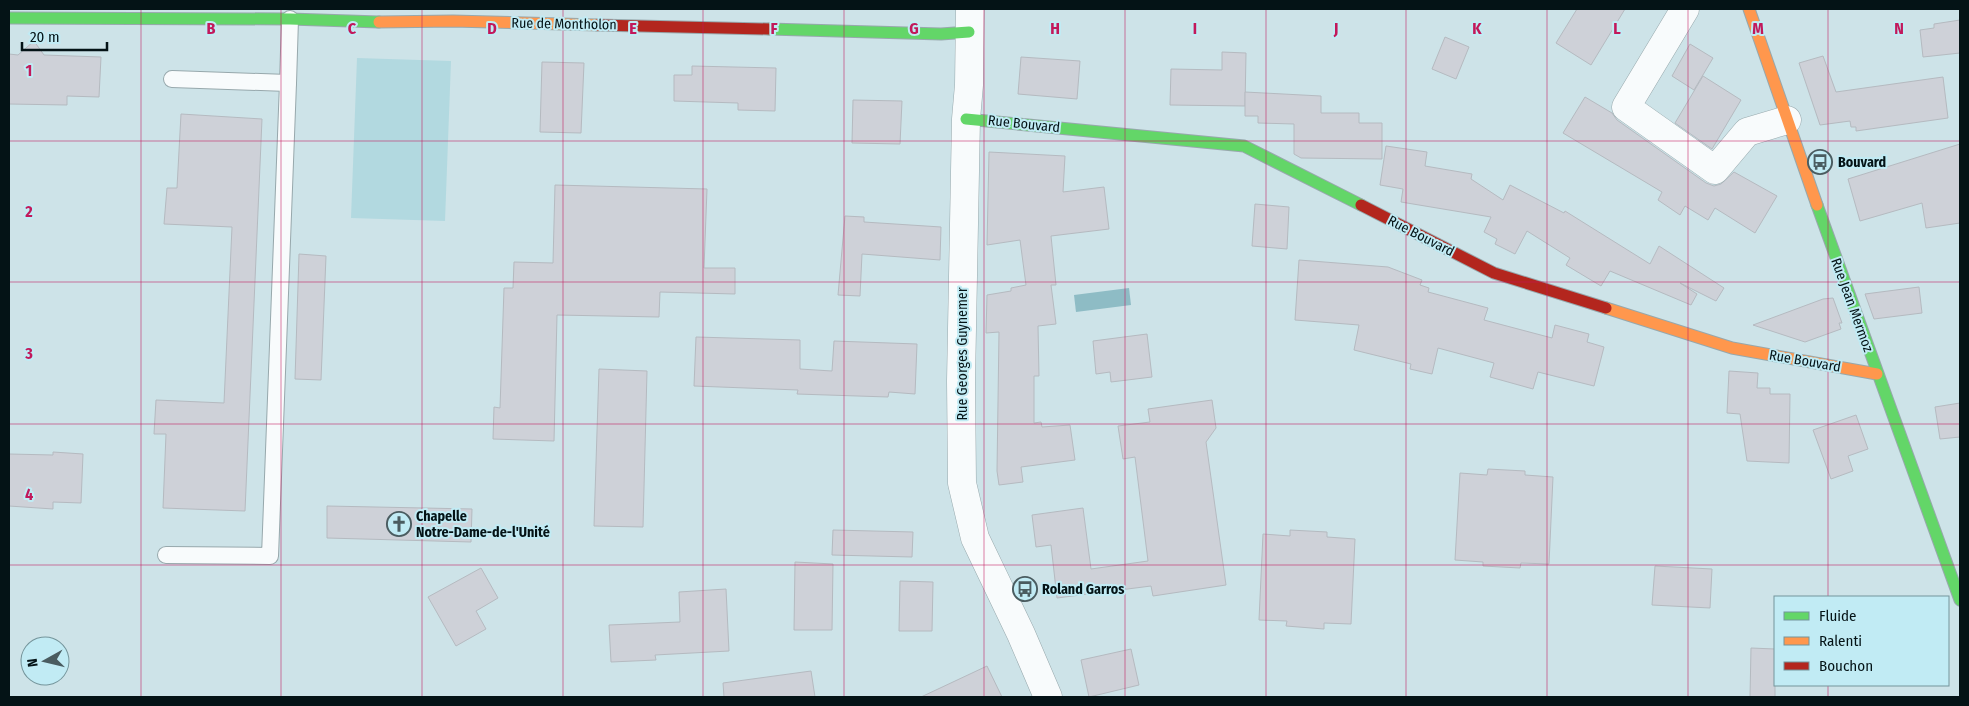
<svg xmlns="http://www.w3.org/2000/svg" width="1969" height="706" font-family="'Fira Sans Condensed',sans-serif">
<style>
.green{fill:#b2d9e0}
.water{fill:#8ebcc5}
.building{fill:#ced1d8;stroke:#b5bac0}
.lines{fill:none;stroke-linecap:round;stroke-linejoin:round}
.lane-casing{stroke:#97a8ac;stroke-width:18}
.street-casing{stroke:#97a8ac;stroke-width:29}
.fast-casing{stroke:#97a8ac;stroke-width:13}
.slow-casing{stroke:#97a8ac;stroke-width:13}
.jam-casing{stroke:#97a8ac;stroke-width:13}
.lane{stroke:#f8fbfc;stroke-width:16}
.street{stroke:#f8fbfc;stroke-width:28}
.fast{stroke:#63d668;stroke-width:11}
.slow{stroke:#ff974d;stroke-width:11}
.jam{stroke:#b3261e;stroke-width:11}
.grid{fill:none;stroke:#c2185b;stroke-width:1;stroke-opacity:0.55}
.labels{text-anchor:middle;dominant-baseline:central;stroke-width:4;stroke-linejoin:round;paint-order:stroke}
.street-label{font-size:14px;fill:#041316;stroke:#c1ebf4}
.poi-label{font-size:14px;font-weight:bold;fill:#041316;stroke:#c1ebf4;text-anchor:start}
.grid-label{font-size:16px;text-anchor:middle;font-weight:bold;fill:#c2185b;stroke:#c1ebf4;stroke-width:4;stroke-linejoin:round;paint-order:stroke}
</style>
<rect width="100%" height="100%" fill="#cde3e8"/>
<polygon class="green" points="357,58 451,61 445,221 351,218"/>
<polygon class="water" points="1129,288 1131,305 1076,312 1074,295"/>
<g class="building">
<polygon points="1577,9 1625,9 1591,65 1556,43"/>
<polygon points="1960,20 1960,53 1923,57 1920,30 1934,28 1934,24"/>
<polygon points="1445,37 1469,47 1456,79 1432,69"/>
<polygon points="34,41 44,55 101,57 99,97 67,96 67,105 9,104 9,54 18,55"/>
<polygon points="1690,44 1713,58 1694,90 1672,76"/>
<polygon points="1222,52 1246,53 1245,106 1170,105 1171,69 1222,70"/>
<polygon points="1823,56 1836,92 1943,77 1948,118 1856,131 1856,127 1851,127 1850,121 1820,125 1799,63"/>
<polygon points="1021,57 1080,61 1077,99 1018,94"/>
<polygon points="542,62 584,63 581,133 540,132"/>
<polygon points="692,66 776,68 775,111 738,110 738,103 674,101 674,75 692,75"/>
<polygon points="1703,76 1741,100 1712,149 1675,123"/>
<polygon points="1245,92 1321,96 1321,113 1359,113 1359,123 1382,123 1382,159 1301,158 1294,154 1294,124 1258,123 1258,116 1245,116"/>
<polygon points="1585,97 1612,113 1617,120 1706,183 1714,186 1721,184 1734,172 1777,196 1755,233 1715,208 1708,220 1685,206 1680,215 1658,200 1662,192 1563,133"/>
<polygon points="853,100 902,101 900,144 852,143"/>
<polygon points="181,114 262,119 245,511 163,508 166,434 154,434 156,400 224,403 232,227 164,224 167,188 177,188"/>
<polygon points="1960,144 1960,223 1926,228 1922,203 1860,221 1848,179"/>
<polygon points="1386,146 1427,152 1425,166 1472,174 1471,179 1503,200 1510,185 1564,213 1565,211 1650,264 1659,246 1724,288 1716,301 1680,283 1697,294 1691,305 1610,271 1601,286 1566,265 1570,258 1527,231 1515,254 1495,244 1497,239 1484,232 1491,217 1401,202 1403,189 1380,185"/>
<polygon points="989,152 1065,156 1063,192 1104,187 1109,229 1051,236 1056,285 1051,285 1056,324 1038,326 1039,376 1034,376 1034,423 1041,422 1042,427 1070,425 1075,460 1021,467 1023,482 999,485 997,471 999,332 986,333 987,295 1011,291 1011,288 1026,285 1020,240 987,245"/>
<polygon points="555,185 707,189 704,268 735,268 735,294 660,292 659,317 557,315 554,441 493,439 494,407 500,408 504,288 513,288 514,262 553,263"/>
<polygon points="1255,204 1289,207 1287,249 1252,246"/>
<polygon points="845,216 864,217 864,222 941,227 940,260 862,254 860,296 838,295"/>
<polygon points="299,254 326,256 321,380 295,379"/>
<polygon points="1299,260 1388,267 1422,280 1420,285 1429,288 1428,292 1488,308 1484,320 1552,338 1555,325 1589,334 1587,342 1604,347 1594,386 1538,372 1533,389 1490,377 1494,363 1438,348 1432,374 1410,369 1411,364 1354,350 1359,325 1295,320"/>
<polygon points="1919,287 1922,313 1874,319 1865,294"/>
<polygon points="1833,298 1842,323 1839,323 1841,329 1805,342 1753,325 1823,299"/>
<polygon points="1147,334 1152,377 1111,382 1110,372 1096,374 1093,341"/>
<polygon points="696,337 800,340 800,369 832,371 834,341 917,344 915,394 889,392 888,397 797,394 798,390 694,386"/>
<polygon points="599,369 647,371 643,527 594,526"/>
<polygon points="1729,371 1758,373 1757,388 1770,388 1770,394 1790,394 1789,463 1747,461 1740,414 1727,413"/>
<polygon points="1212,400 1216,428 1206,442 1226,585 1153,596 1151,586 1057,598 1051,545 1036,547 1032,515 1083,508 1091,569 1148,561 1135,457 1123,459 1118,426 1150,422 1148,409"/>
<polygon points="1960,403 1960,437 1940,439 1935,407"/>
<polygon points="1856,415 1868,449 1848,456 1853,471 1831,479 1813,430"/>
<polygon points="53,452 83,454 81,503 53,502 53,509 9,506 9,454 53,455"/>
<polygon points="1488,469 1525,471 1525,475 1553,477 1549,564 1521,563 1520,568 1483,566 1483,562 1455,560 1460,473 1487,475"/>
<polygon points="327,506 472,509 471,542 327,538"/>
<polygon points="833,530 913,532 912,557 832,555"/>
<polygon points="1290,530 1327,532 1327,537 1355,539 1351,624 1324,623 1324,629 1286,626 1287,621 1259,620 1263,534 1290,536"/>
<polygon points="795,562 833,564 832,630 794,630"/>
<polygon points="1655,566 1712,569 1710,608 1652,605"/>
<polygon points="481,568 498,598 476,611 486,629 456,646 428,597"/>
<polygon points="900,581 933,582 932,631 899,631"/>
<polygon points="726,589 729,651 655,655 656,660 611,662 609,625 680,622 679,592"/>
<polygon points="1751,648 1775,649 1775,697 1750,697"/>
<polygon points="1131,649 1139,685 1089,697 1081,660"/>
<polygon points="987,666 1002,697 921,697"/>
<polygon points="811,671 815,697 724,697 723,683"/>
</g>
<g class="lines">
<defs>
<g id="lane">
<polyline points="288,83 290,19"/>
<polyline points="166,555 270,556 288,83 172,79"/>
</g>
<g id="street">
<polyline points="970,9 969,85 966,119 961,381 962,483 975,538 1021,634 1048,697"/>
<polyline points="1685,9 1626,107 1715,170 1747,132 1787,120"/>
</g>
<g id="fast">
<polyline points="9,18 290,19 379,22"/>
<polyline points="769,29 941,34 969,32"/>
<polyline points="966,119 1244,146 1361,205"/>
<polyline points="1817,205 1960,600"/>
</g>
<g id="slow">
<polyline points="1749,9 1817,205"/>
<polyline points="379,22 453,21 597,25"/>
<polyline points="1606,308 1732,348 1877,374"/>
</g>
<g id="jam">
<polyline points="597,25 769,29"/>
<polyline points="1361,205 1494,273 1606,308"/>
</g>
</defs>
<use href="#lane" class="lane-casing"/>
<use href="#street" class="street-casing"/>
<use href="#fast" class="fast-casing"/>
<use href="#slow" class="slow-casing"/>
<use href="#jam" class="jam-casing"/>
<use href="#lane" class="lane"/>
<use href="#street" class="street"/>
<use href="#fast" class="fast"/>
<use href="#slow" class="slow"/>
<use href="#jam" class="jam"/>
</g>
<path class="grid" d="M141,9V697M281,9V697M422,9V697M563,9V697M703,9V697M844,9V697M984,9V697M1125,9V697M1266,9V697M1406,9V697M1547,9V697M1688,9V697M1828,9V597M9,141H1960M9,282H1960M9,424H1960M9,565H1960M1828,685V697"/>
<defs>
<symbol id="bus-ring" viewBox="-11 -11 22 22"><circle r="9.5" fill="#c1ebf4" stroke="#4a5c60" stroke-width="1.5"/><path d="M-5-6H5V4H4V6H2V4H-2V6H-4V4H-5ZM-3.5-4V0h7V-4ZM-3.5 1.2v1.5H-2V1.2ZM2 1.2v1.5H3.5V1.2Z" fill="#4a5c60"/></symbol>
<symbol id="church-ring" viewBox="-11 -11 22 22"><circle r="9.5" fill="#c1ebf4" stroke="#4a5c60" stroke-width="1.5"/><path d="M-1.2-6h2.4v3.5h3.3v2.4h-3.3V6h-2.4V-.1h-3.3v-2.4h3.3Z" fill="#4a5c60"/></symbol>
</defs>
<g fill-rule="evenodd">
<use href="#bus-ring" x="1806" y="148" width="28" height="28"/>
<use href="#church-ring" x="385" y="510" width="28" height="28"/>
<use href="#bus-ring" x="1011" y="575" width="28" height="28"/>
</g>
<g class="labels">
<g class="street-label">
<text transform="translate(564 24) rotate(1)">Rue de Montholon</text>
<text transform="translate(1024 124) rotate(6)">Rue Bouvard</text>
<text transform="translate(1421 236) rotate(27)">Rue Bouvard</text>
<text transform="translate(1852 305) rotate(70)">Rue Jean Mermoz</text>
<text transform="translate(962 354) rotate(-90)">Rue Georges Guynemer</text>
<text transform="translate(1805 361) rotate(10)">Rue Bouvard</text>
</g>
<g class="poi-label">
<text x="1838" y="162">Bouvard</text>
<text x="416" y="516">Chapelle<tspan x="416" dy="16">Notre-Dame-de-l'Unité</tspan></text>
<text x="1042" y="589">Roland Garros</text>
</g>
</g>
<g class="grid-label">
<text x="211" y="34">B</text>
<text x="352" y="34">C</text>
<text x="492" y="34">D</text>
<text x="633" y="34">E</text>
<text x="774" y="34">F</text>
<text x="914" y="34">G</text>
<text x="1055" y="34">H</text>
<text x="1195" y="34">I</text>
<text x="1336" y="34">J</text>
<text x="1477" y="34">K</text>
<text x="1617" y="34">L</text>
<text x="1758" y="34">M</text>
<text x="1899" y="34">N</text>
<text x="29" y="76">1</text>
<text x="29" y="217">2</text>
<text x="29" y="359">3</text>
<text x="29" y="500">4</text>
</g>
<rect width="1969" height="706" fill="none" stroke="#041316" stroke-width="20"/>
<rect x="1774" y="596" width="175" height="90" fill="#c1ebf4" stroke="#75959b"/>
<rect x="1784" y="612" width="25" height="8" fill="#63d668" stroke="#75959b"/>
<text x="1819" y="621" font-size="15" fill="#041316">Fluide</text>
<rect x="1784" y="637" width="25" height="8" fill="#ff974d" stroke="#75959b"/>
<text x="1819" y="646" font-size="15" fill="#041316">Ralenti</text>
<rect x="1784" y="662" width="25" height="8" fill="#b3261e" stroke="#75959b"/>
<text x="1819" y="671" font-size="15" fill="#041316">Bouchon</text>
<g transform="translate(45 661) rotate(262)"><circle r="24" fill="#c1ebf4" stroke="#75959b"/>
<path d="M0-4L9 19L0 12L-9 19Z" fill="#4a5c60"/>
<text y="-8" font-size="14" font-weight="bold" text-anchor="middle" fill="#041316">N</text>
</g>
<path d="M22 42v8h85v-8" fill="none" stroke="#041316" stroke-width="2.5"/>
<text x="30" y="42" font-size="15" fill="#041316" stroke="#c1ebf4" stroke-width="4" paint-order="stroke">20 m</text>
</svg>
